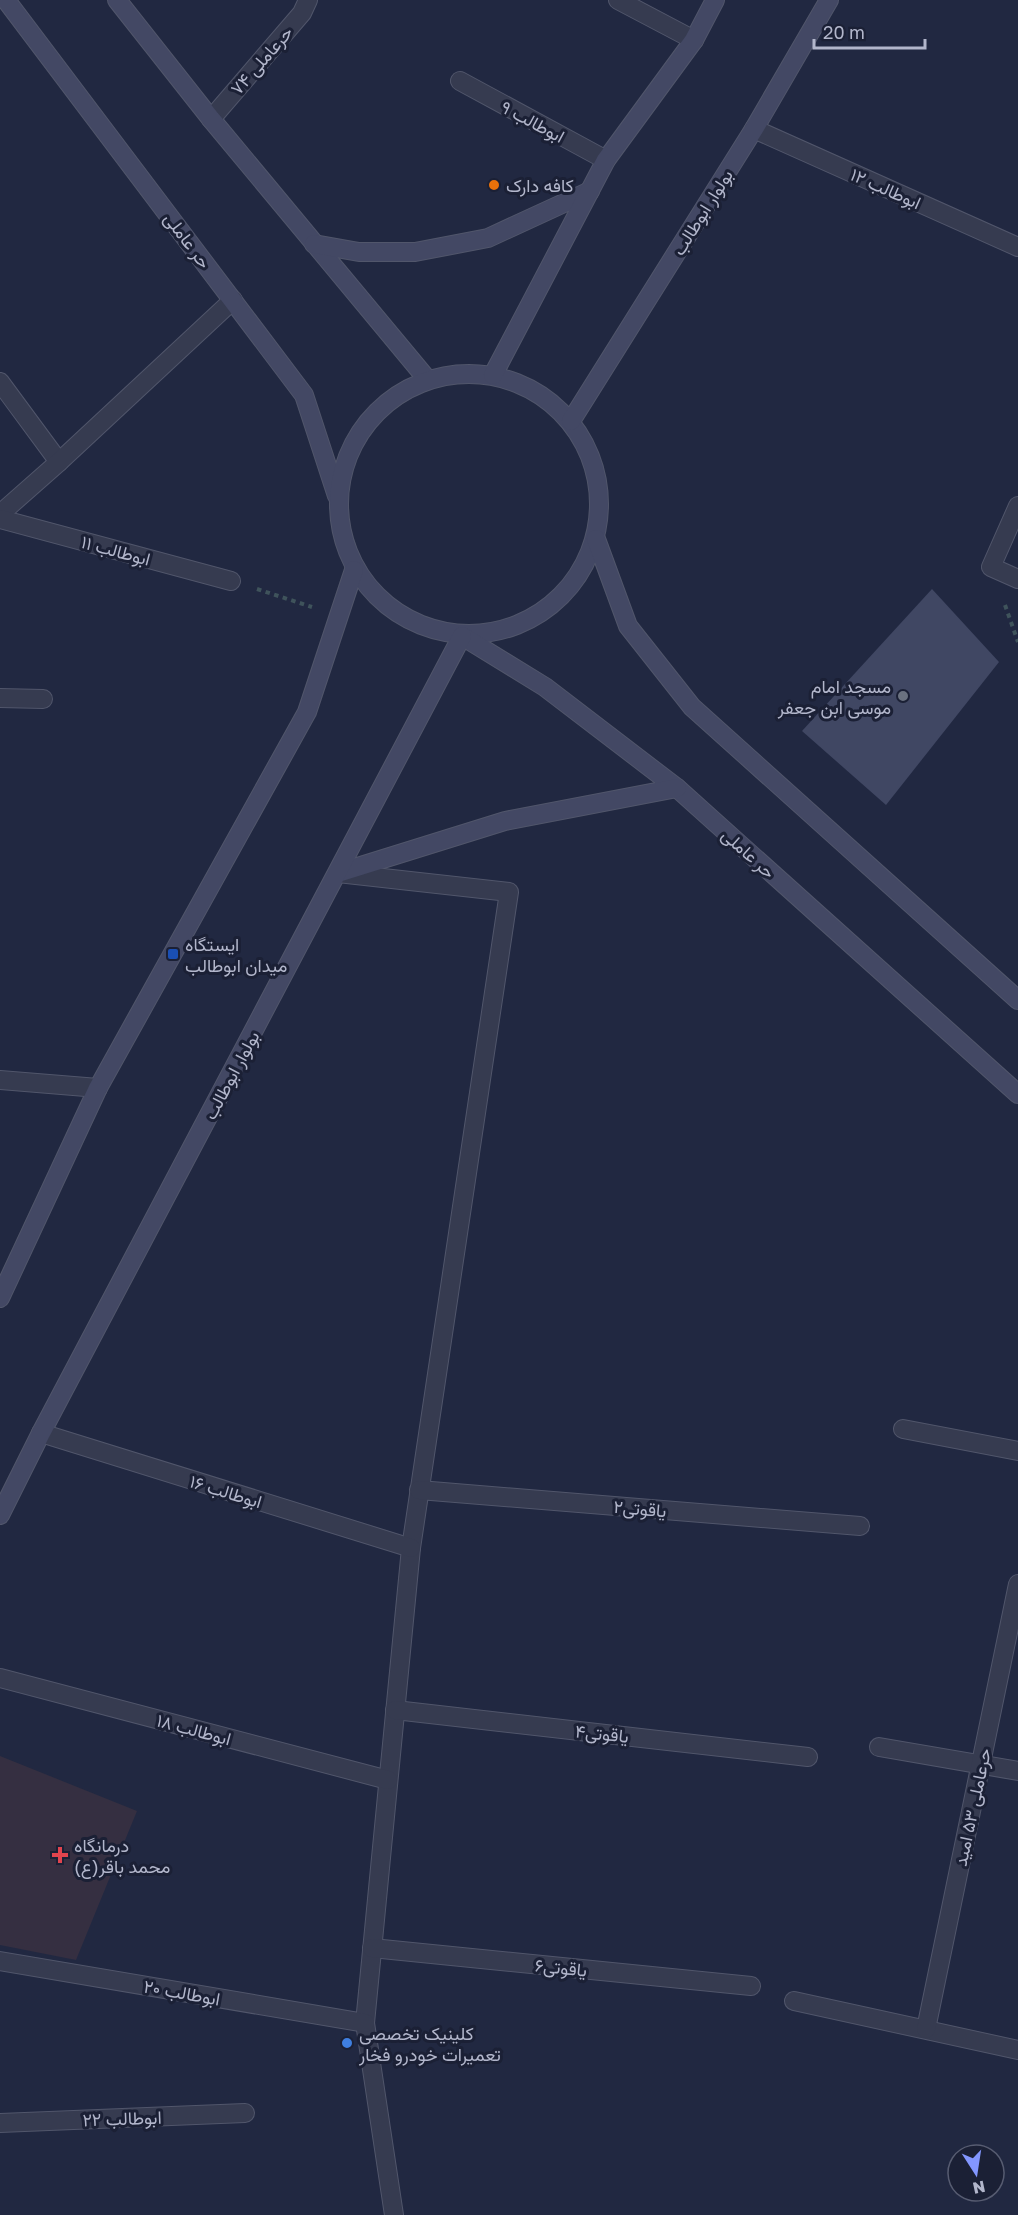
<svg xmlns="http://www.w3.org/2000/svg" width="1018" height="2215" font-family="'Golos Text',Vazirmatn,sans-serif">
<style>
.medical{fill:#352f41}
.building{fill:#404763}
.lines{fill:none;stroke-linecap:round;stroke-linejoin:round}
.street-casing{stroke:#51566b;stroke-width:20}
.secondary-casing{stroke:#51566b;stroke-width:20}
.path{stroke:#3f535b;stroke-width:4;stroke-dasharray:4.5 4.5;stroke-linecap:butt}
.street{stroke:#363b50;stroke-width:18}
.secondary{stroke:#434864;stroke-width:18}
.food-dot{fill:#e8710a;stroke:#1b2035;stroke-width:2}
.worship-dot{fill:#6b7280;stroke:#1b2035;stroke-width:2}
.transit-dot{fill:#1a4fb4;stroke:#1b2035;stroke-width:2}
.health-dot{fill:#e0444e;stroke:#1b2035;stroke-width:2}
.shop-dot{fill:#3f7fe0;stroke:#1b2035;stroke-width:2}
.labels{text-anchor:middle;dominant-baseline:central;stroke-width:6;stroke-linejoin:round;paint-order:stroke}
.street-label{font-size:18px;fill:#b2b6cb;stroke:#1b2035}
.poi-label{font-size:18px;fill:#b2b6cb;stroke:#1b2035;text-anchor:start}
</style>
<rect width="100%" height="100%" fill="#212841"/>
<polygon class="medical" points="0,1756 137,1811 76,1960 0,1945"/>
<polygon class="building" points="932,589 999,662 886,805 802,731"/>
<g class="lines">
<defs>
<g id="street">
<polyline points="618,0 694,40"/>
<polyline points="460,81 606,160"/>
<polyline points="211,119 302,13 308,0"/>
<polyline points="754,129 1018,247"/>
<polyline points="0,382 59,462"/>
<polyline points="1018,506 991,567 1018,579"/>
<polyline points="0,514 59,462 233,300"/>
<polyline points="0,519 231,581"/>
<polyline points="0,698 43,699"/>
<polyline points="338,873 509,892 411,1548 365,2023 394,2215"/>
<polyline points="0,1080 98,1088"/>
<polyline points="903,1429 1018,1451"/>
<polyline points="41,1433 411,1548"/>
<polyline points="419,1490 860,1526"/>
<polyline points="0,1678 388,1780"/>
<polyline points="395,1710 808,1757"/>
<polyline points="879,1747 1018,1771"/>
<polyline points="372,1948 751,1986"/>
<polyline points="0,1961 365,2023"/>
<polyline points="794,2001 1018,2050"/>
<polyline points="926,2029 1018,1584"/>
<polyline points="0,2123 245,2113"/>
</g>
<g id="secondary">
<polyline points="6,0 304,395 337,496"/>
<polyline points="117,0 211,119 427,379"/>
<polyline points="314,244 359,252 415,252 488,238 590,191"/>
<circle cx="469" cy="504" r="130"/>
<polyline points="493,375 606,160 694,40 715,0"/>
<polyline points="571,421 754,129 829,0"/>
<polyline points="596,539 628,626 692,707 1018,1000"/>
<polyline points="462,636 545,687 677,788 1018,1094"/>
<polyline points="338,873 505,821 677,788"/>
<polyline points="0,1298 98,1088 307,712 354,570"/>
<polyline points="0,1515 41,1433 462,636"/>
</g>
</defs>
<use href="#street" class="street-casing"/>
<use href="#secondary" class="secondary-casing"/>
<g class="path">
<polyline points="257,589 312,607"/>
<polyline points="1005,605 1018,642"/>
</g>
<use href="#street" class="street"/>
<use href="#secondary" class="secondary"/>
</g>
<circle class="food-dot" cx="494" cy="185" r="6"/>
<circle class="worship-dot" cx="903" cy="696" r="6"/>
<rect class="transit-dot" x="167" y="948" width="12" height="12" rx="3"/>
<path class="health-dot" d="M57 1846h6v6h6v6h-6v6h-6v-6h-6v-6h6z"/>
<circle class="shop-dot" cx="347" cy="2043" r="6"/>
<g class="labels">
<g class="street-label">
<text transform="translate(261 60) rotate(-49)">حرعاملی ۷۴</text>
<text transform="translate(533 121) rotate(28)">ابوطالب ۹</text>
<text transform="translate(886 188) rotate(24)">ابوطالب ۱۲</text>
<text transform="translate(702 212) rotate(-58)">بولوار ابوطالب</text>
<text transform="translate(188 240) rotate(53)">حر عاملی</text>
<text transform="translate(116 550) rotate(15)">ابوطالب ۱۱</text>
<text transform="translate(749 853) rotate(42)">حر عاملی</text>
<text transform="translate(231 1075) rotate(-62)">بولوار ابوطالب</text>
<text transform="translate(226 1491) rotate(17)">ابوطالب ۱۶</text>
<text transform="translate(640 1508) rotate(5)">یاقوتی۲</text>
<text transform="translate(194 1729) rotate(15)">ابوطالب ۱۸</text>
<text transform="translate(602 1733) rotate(6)">یاقوتی۴</text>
<text transform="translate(972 1807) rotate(-78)">حرعاملی ۵۳ امید</text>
<text transform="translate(561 1967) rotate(6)">یاقوتی۶</text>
<text transform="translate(182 1992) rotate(10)">ابوطالب ۲۰</text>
<text transform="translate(122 2118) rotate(-2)">ابوطالب ۲۲</text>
</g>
<g class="poi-label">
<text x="506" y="185">کافه دارک</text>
<text x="891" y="686" text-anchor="end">مسجد امام<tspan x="891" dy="21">موسی ابن جعفر</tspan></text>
<text x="185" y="944">ایستگاه<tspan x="185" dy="21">میدان ابوطالب</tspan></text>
<text x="74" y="1845">درمانگاه<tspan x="74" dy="21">محمد باقر(ع)</tspan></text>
<text x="359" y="2033">کلینیک تخصصی<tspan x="359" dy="21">تعمیرات خودرو فخار</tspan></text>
</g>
</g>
<g transform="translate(976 2173) rotate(168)"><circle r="28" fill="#1b2035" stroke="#575c71" stroke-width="1.5"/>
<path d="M0-4.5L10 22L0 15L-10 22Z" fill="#8397ff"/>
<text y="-9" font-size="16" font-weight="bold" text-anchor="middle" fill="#b2b6cb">N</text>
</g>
<path d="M814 39v9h111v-9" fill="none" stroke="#b2b6cb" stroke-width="3"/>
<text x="823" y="39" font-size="18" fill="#b2b6cb" stroke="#1b2035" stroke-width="4.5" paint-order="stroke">20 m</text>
</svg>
